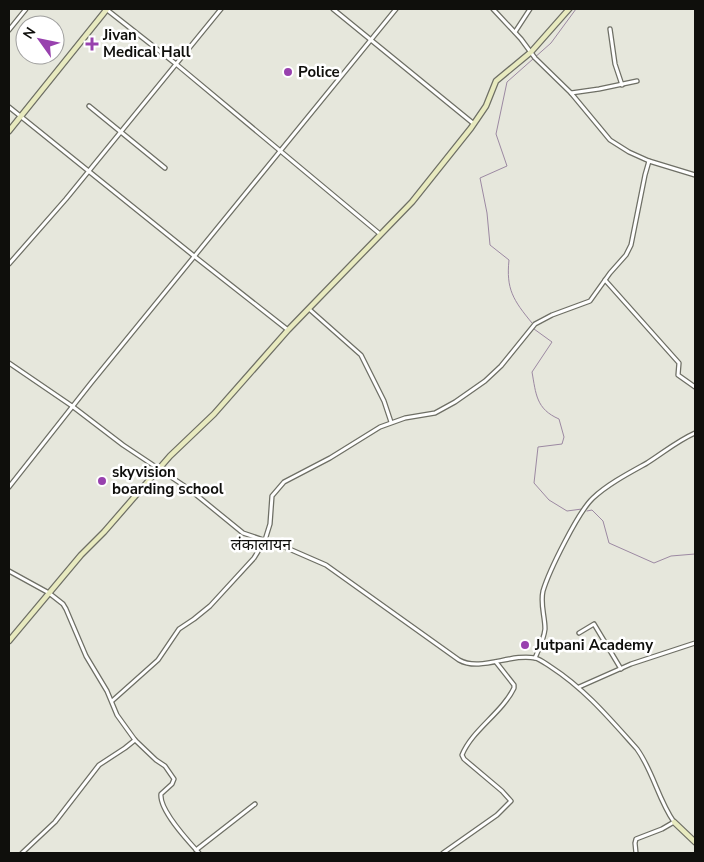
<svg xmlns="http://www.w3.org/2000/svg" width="704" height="862" font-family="'Nunito Sans','Noto Sans Devanagari',sans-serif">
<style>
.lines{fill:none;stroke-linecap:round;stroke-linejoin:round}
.stream{stroke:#9c89a2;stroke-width:1}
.street-casing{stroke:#6e6f65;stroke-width:5.5}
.secondary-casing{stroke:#6e6f65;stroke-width:7}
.street{stroke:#fff;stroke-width:3}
.secondary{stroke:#e8eabf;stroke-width:4.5}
.poi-dot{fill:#9841ae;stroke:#fff;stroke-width:2}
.labels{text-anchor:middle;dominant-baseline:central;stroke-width:5;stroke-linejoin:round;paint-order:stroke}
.poi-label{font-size:15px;font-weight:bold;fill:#0f0f0c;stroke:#fff;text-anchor:start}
.neighbourhood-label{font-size:16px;fill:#0f0f0c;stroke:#fff}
</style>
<rect width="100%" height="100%" fill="#e6e7dc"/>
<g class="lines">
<g class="stream">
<path d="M532,323C513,300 506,289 509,260L490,245L487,213L480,178L507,166L496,134L507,82L551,43L576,9"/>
<path d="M534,329L552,342L532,372C536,394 536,409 559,419L564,437L562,444L538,447L534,483L549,500L567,511L582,509"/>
<polyline points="587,511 592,510 603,521 609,543 654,563 671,556 695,554"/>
</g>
<defs>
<g id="street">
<polyline points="106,9 176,64 380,234"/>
<polyline points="333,9 474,124"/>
<polyline points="610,29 615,64 622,85"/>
<polyline points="9,30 26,9"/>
<polyline points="515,32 530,9"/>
<polyline points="571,93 599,89 637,81"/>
<polyline points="89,106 165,168"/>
<polyline points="9,107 194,256 288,330"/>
<polyline points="649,161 695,175"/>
<polyline points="9,264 66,199 221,9"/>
<polyline points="605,280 679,363 678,375 695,387"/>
<polyline points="309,309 361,355 384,401 391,422"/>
<path d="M9,363L72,406L123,445L189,489L243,533L287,548L326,565L459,660C480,672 511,653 535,658C540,659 546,664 551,667C585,689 610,719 637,749C653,771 658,799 674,822L662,829L636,839L635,843L636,853"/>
<polyline points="9,487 91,383 396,9"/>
<path d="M9,571L49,593L63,604L66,609L86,656L107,691L117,715L135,740L156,760L165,766L174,779L172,784L161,794C159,810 188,841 199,853"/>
<polyline points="579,633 594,624 621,669"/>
<path d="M535,658C539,649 544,639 545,629C545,616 540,604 543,591C549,571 578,512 593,498C608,484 629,473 647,463C663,453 677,441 695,433"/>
<polyline points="579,687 631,664 695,643"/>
<polyline points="112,701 158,660 179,629 194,619 210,606 254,558 265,540 270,524 272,496 284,482 330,458 380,427 405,418 435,413 455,402 485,381 501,366 535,324 552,315 590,301 610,273 626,255 631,245 645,175 649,161 629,152 610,140 571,93 535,58 521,39 493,9"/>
<polyline points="196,850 255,804"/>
<polyline points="22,853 55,822 99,765 125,748 135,740"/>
<path d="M443,853L497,815L511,801L502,791L464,759L462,755C472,730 502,713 514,688V685L496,662"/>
</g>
<g id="secondary">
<polyline points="9,131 107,9"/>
<polyline points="9,641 81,555 104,532 170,456 214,414 288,330 412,202 471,128 486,106 496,81 531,52 569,9"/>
<polyline points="674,822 695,842"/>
</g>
</defs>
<use href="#street" class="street-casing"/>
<use href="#secondary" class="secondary-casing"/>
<use href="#street" class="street"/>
<use href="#secondary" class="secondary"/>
</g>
<g class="poi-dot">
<path d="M89.5 36.5h5v5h5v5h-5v5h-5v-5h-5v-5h5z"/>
<circle cx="288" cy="72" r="5"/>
<circle cx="102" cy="481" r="5"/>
<circle cx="525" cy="645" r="5"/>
</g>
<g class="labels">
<g class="poi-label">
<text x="103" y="35">Jivan<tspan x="103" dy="17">Medical Hall</tspan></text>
<text x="298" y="72">Police</text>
<text x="112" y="472">skyvision<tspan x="112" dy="17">boarding school</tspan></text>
<text x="535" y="645">Jutpani Academy</text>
</g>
<g class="neighbourhood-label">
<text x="261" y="545">लंकालायन</text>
</g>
</g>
<rect width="704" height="862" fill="none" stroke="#0f0f0c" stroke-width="20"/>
<g transform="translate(40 40) rotate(303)"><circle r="24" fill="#ffffff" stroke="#9f9f9e"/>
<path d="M0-4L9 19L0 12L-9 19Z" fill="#9841ae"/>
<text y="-8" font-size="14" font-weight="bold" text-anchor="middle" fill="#0f0f0c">N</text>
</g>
</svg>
